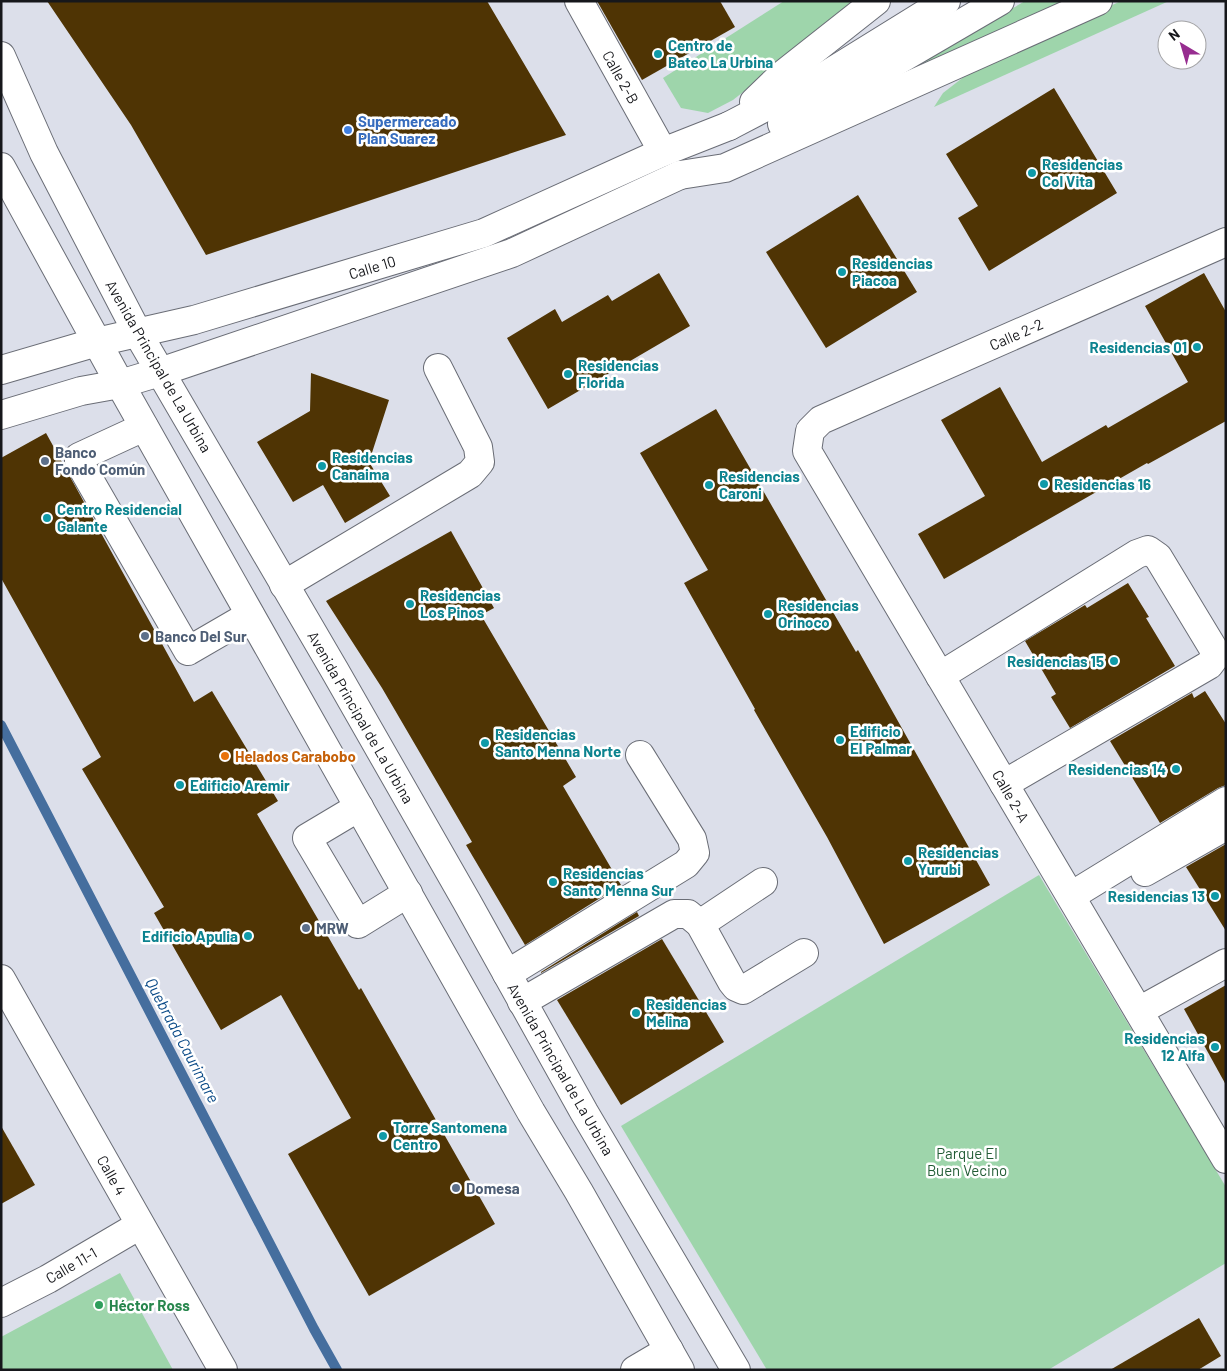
<svg xmlns="http://www.w3.org/2000/svg" width="1227" height="1371" font-family="Barlow,sans-serif">
<style>
.green{fill:#9ed5ab}
.lines{fill:none;stroke-linecap:round;stroke-linejoin:round}
.stream{stroke:#456e9e;stroke-width:10}
.building{fill:#4f3404}
.minor-casing{stroke:#6a6d76;stroke-width:30}
.major-casing{stroke:#6a6d76;stroke-width:30}
.highway-casing{stroke:#6a6d76;stroke-width:30}
.minor{stroke:#fff;stroke-width:28}
.major{stroke:#fff;stroke-width:28}
.highway{stroke:#fff;stroke-width:28}
.culture-dot{fill:#0f9aa8;stroke:#fff;stroke-width:2}
.shop-dot{fill:#3f7fe0;stroke:#fff;stroke-width:2}
.service-dot{fill:#5c6f8a;stroke:#fff;stroke-width:2}
.food-dot{fill:#e8710a;stroke:#fff;stroke-width:2}
.leisure-dot{fill:#2e9e5b;stroke:#fff;stroke-width:2}
.labels{text-anchor:middle;dominant-baseline:central;stroke-width:5;stroke-linejoin:round;paint-order:stroke}
.culture-label{font-size:15px;font-weight:bold;fill:#0d838f;stroke:#fff;text-anchor:start}
.street-label{font-size:15px;fill:#16171b;stroke:#fff}
.shop-label{font-size:15px;font-weight:bold;fill:#366cbe;stroke:#fff;text-anchor:start}
.service-label{font-size:15px;font-weight:bold;fill:#4e5e75;stroke:#fff;text-anchor:start}
.food-label{font-size:15px;font-weight:bold;fill:#c56008;stroke:#fff;text-anchor:start}
.park-label{font-size:15px;fill:#225c35;stroke:#fff}
.leisure-label{font-size:15px;font-weight:bold;fill:#27864d;stroke:#fff;text-anchor:start}
.water-label{font-size:16px;font-style:italic;fill:#0a4a87;stroke:#fff}
</style>
<rect width="100%" height="100%" fill="#dcdfea"/>
<g class="green">
<polygon points="784,1 858,1 733,100 708,113 681,108 663,78"/>
<polygon points="1025,1 1069,1 881,86"/>
<polygon points="1121,1 1169,1 934,107 943,93 974,69"/>
<polygon points="1039,875 1226,1187 1226,1263 1048,1370 767,1370 621,1126"/>
<polygon points="120,1273 173,1370 1,1370 1,1337"/>
</g>
<g class="lines">
<polyline class="stream" points="1,725 314,1329 337,1370"/>
</g>
<g class="building">
<polygon points="47,1 487,1 566,135 206,255 131,125"/>
<polygon points="597,1 720,1 735,27 642,80"/>
<polygon points="1054,88 1117,193 989,271 958,218 978,206 946,154"/>
<polygon points="858,195 917,292 826,348 766,252"/>
<polygon points="659,273 690,326 548,409 507,338 555,309 562,322 608,295 612,301"/>
<polygon points="1204,273 1226,312 1226,421 1148,464 1147,463 944,579 918,534 985,496 941,420 1000,387 1042,462 1106,425 1108,428 1188,382 1145,306"/>
<polygon points="311,373 389,400 369,462 390,496 345,523 323,485 293,502 257,442 310,411"/>
<polygon points="716,409 856,652 858,650 990,885 884,944 827,837 754,710 755,709 684,583 708,570 640,453"/>
<polygon points="46,433 194,702 212,691 278,801 257,814 359,990 361,988 495,1224 369,1296 288,1154 351,1118 281,995 221,1030 154,913 164,907 82,769 101,757 1,578 1,458"/>
<polygon points="451,531 494,608 481,615 576,777 563,786 621,885 525,945 466,845 472,842 382,688 326,601"/>
<polygon points="1128,583 1149,617 1146,618 1175,666 1070,728 1051,697 1056,694 1025,641 1085,605 1087,608"/>
<polygon points="1205,691 1226,724 1226,785 1218,788 1160,823 1110,741 1192,693 1194,698"/>
<polygon points="1226,844 1226,931 1186,867"/>
<polygon points="637,912 639,916 541,973 541,972"/>
<polygon points="662,939 724,1042 621,1105 557,1000"/>
<polygon points="1226,985 1226,1085 1184,1009"/>
<polygon points="1,1126 35,1185 1,1204"/>
<polygon points="1199,1318 1221,1356 1198,1370 1110,1370"/>
</g>
<g class="lines">
<defs>
<g id="minor">
<polyline points="579,1 663,152"/>
<polyline points="1226,242 821,420 810,431 807,451 1226,1159"/>
<polyline points="1,370 97,342 194,320 484,233 663,152 729,126"/>
<polyline points="1,415 81,391 120,384 160,372 512,253 680,175"/>
<polyline points="144,427 79,457 79,462 188,651 250,615"/>
<polyline points="284,585 470,474 480,462 478,447 438,368"/>
<polyline points="940,676 1137,554 1148,550 1158,557 1213,648 1215,657 1209,665 1004,784"/>
<polyline points="359,807 307,838 358,924 408,893"/>
<polyline points="1145,872 1226,826"/>
<polyline points="1071,896 1226,801"/>
<polyline points="700,924 763,882"/>
<polyline points="507,974 686,864 695,853 692,839 640,755"/>
<polyline points="1,979 223,1370"/>
<polyline points="522,1002 674,914 688,914 700,924 732,982 736,987 743,990 804,953"/>
<polyline points="1139,1011 1226,963"/>
<polyline points="1,1303 48,1279 140,1225"/>
<polyline points="635,1370 669,1350"/>
</g>
<g id="major">
<polyline points="1,56 44,153 137,332 335,671 467,902 584,1112 736,1370"/>
<polyline points="1,167 120,384 531,1112 579,1192 680,1370"/>
</g>
<g id="highway">
<polyline points="754,102 781,76 876,1"/>
<polyline points="782,124 832,99 1000,1"/>
<polyline points="729,126 825,76 946,1"/>
<polyline points="680,175 725,168 1098,1"/>
</g>
</defs>
<use href="#minor" class="minor-casing"/>
<use href="#major" class="major-casing"/>
<use href="#highway" class="highway-casing"/>
<use href="#minor" class="minor"/>
<use href="#major" class="major"/>
<use href="#highway" class="highway"/>
</g>
<g class="culture-dot">
<circle cx="658" cy="54" r="5"/>
<circle cx="1032" cy="173" r="5"/>
<circle cx="842" cy="272" r="5"/>
<circle cx="1197" cy="347" r="5"/>
<circle cx="568" cy="374" r="5"/>
<circle cx="322" cy="466" r="5"/>
<circle cx="1044" cy="484" r="5"/>
<circle cx="709" cy="485" r="5"/>
<circle cx="47" cy="518" r="5"/>
<circle cx="410" cy="604" r="5"/>
<circle cx="768" cy="614" r="5"/>
<circle cx="1114" cy="661" r="5"/>
<circle cx="840" cy="740" r="5"/>
<circle cx="485" cy="743" r="5"/>
<circle cx="1176" cy="769" r="5"/>
<circle cx="180" cy="785" r="5"/>
<circle cx="908" cy="861" r="5"/>
<circle cx="553" cy="882" r="5"/>
<circle cx="1215" cy="896" r="5"/>
<circle cx="248" cy="936" r="5"/>
<circle cx="636" cy="1013" r="5"/>
<circle cx="1215" cy="1047" r="5"/>
<circle cx="383" cy="1136" r="5"/>
</g>
<circle class="shop-dot" cx="348" cy="130" r="5"/>
<g class="service-dot">
<circle cx="45" cy="461" r="5"/>
<circle cx="145" cy="636" r="5"/>
<circle cx="306" cy="928" r="5"/>
<circle cx="456" cy="1188" r="5"/>
</g>
<circle class="food-dot" cx="225" cy="756" r="5"/>
<circle class="leisure-dot" cx="99" cy="1305" r="5"/>
<g class="labels">
<g class="culture-label">
<text x="668" y="45">Centro de<tspan x="668" dy="17">Bateo La Urbina</tspan></text>
<text x="1042" y="164">Residencias<tspan x="1042" dy="17">Col Vita</tspan></text>
<text x="852" y="263">Residencias<tspan x="852" dy="17">Piacoa</tspan></text>
<text x="1187" y="347" text-anchor="end">Residencias 01</text>
<text x="578" y="365">Residencias<tspan x="578" dy="17">Florida</tspan></text>
<text x="332" y="457">Residencias<tspan x="332" dy="17">Canaima</tspan></text>
<text x="719" y="476">Residencias<tspan x="719" dy="17">Caroni</tspan></text>
<text x="1054" y="484">Residencias 16</text>
<text x="57" y="509">Centro Residencial<tspan x="57" dy="17">Galante</tspan></text>
<text x="420" y="595">Residencias<tspan x="420" dy="17">Los Pinos</tspan></text>
<text x="778" y="605">Residencias<tspan x="778" dy="17">Orinoco</tspan></text>
<text x="1104" y="661" text-anchor="end">Residencias 15</text>
<text x="850" y="731">Edificio<tspan x="850" dy="17">El Palmar</tspan></text>
<text x="495" y="734">Residencias<tspan x="495" dy="17">Santo Menna Norte</tspan></text>
<text x="1166" y="769" text-anchor="end">Residencias 14</text>
<text x="190" y="785">Edificio Aremir</text>
<text x="918" y="852">Residencias<tspan x="918" dy="17">Yurubi</tspan></text>
<text x="563" y="873">Residencias<tspan x="563" dy="17">Santo Menna Sur</tspan></text>
<text x="1205" y="896" text-anchor="end">Residencias 13</text>
<text x="238" y="936" text-anchor="end">Edificio Apulia</text>
<text x="646" y="1004">Residencias<tspan x="646" dy="17">Melina</tspan></text>
<text x="1205" y="1038" text-anchor="end">Residencias<tspan x="1205" dy="17">12 Alfa</tspan></text>
<text x="393" y="1127">Torre Santomena<tspan x="393" dy="17">Centro</tspan></text>
</g>
<g class="street-label">
<text transform="translate(621 77) rotate(61)">Calle 2-B</text>
<text transform="translate(372 267) rotate(-17)">Calle 10</text>
<text transform="translate(1016 334) rotate(-24)">Calle 2-2</text>
<text transform="translate(159 366) rotate(60)">Avenida Principal de La Urbina</text>
<text transform="translate(361 717) rotate(60)">Avenida Principal de La Urbina</text>
<text transform="translate(1011 796) rotate(60)">Calle 2-A</text>
<text transform="translate(561 1069) rotate(60)">Avenida Principal de La Urbina</text>
<text transform="translate(112 1175) rotate(61)">Calle 4</text>
<text transform="translate(71 1265) rotate(-30)">Calle 11-1</text>
</g>
<g class="shop-label">
<text x="358" y="121">Supermercado<tspan x="358" dy="17">Plan Suarez</tspan></text>
</g>
<g class="service-label">
<text x="55" y="452">Banco<tspan x="55" dy="17">Fondo Común</tspan></text>
<text x="155" y="636">Banco Del Sur</text>
<text x="316" y="928">MRW</text>
<text x="466" y="1188">Domesa</text>
</g>
<g class="food-label">
<text x="235" y="756">Helados Carabobo</text>
</g>
<g class="park-label">
<text x="967" y="1153">Parque El<tspan x="967" dy="17">Buen Vecino</tspan></text>
</g>
<g class="leisure-label">
<text x="109" y="1305">Héctor Ross</text>
</g>
<g class="water-label">
<text transform="translate(183 1040) rotate(62)">Quebrada Caurimare</text>
</g>
</g>
<rect width="1227" height="1371" fill="none" stroke="#16171b" stroke-width="5"/>
<g transform="translate(1182 45) rotate(322)"><circle r="24" fill="#ffffff" stroke="#a2a2a4"/>
<path d="M0-4L9 19L0 12L-9 19Z" fill="#972d90"/>
<text y="-8" font-size="14" font-weight="bold" text-anchor="middle" fill="#16171b">N</text>
</g>
</svg>
